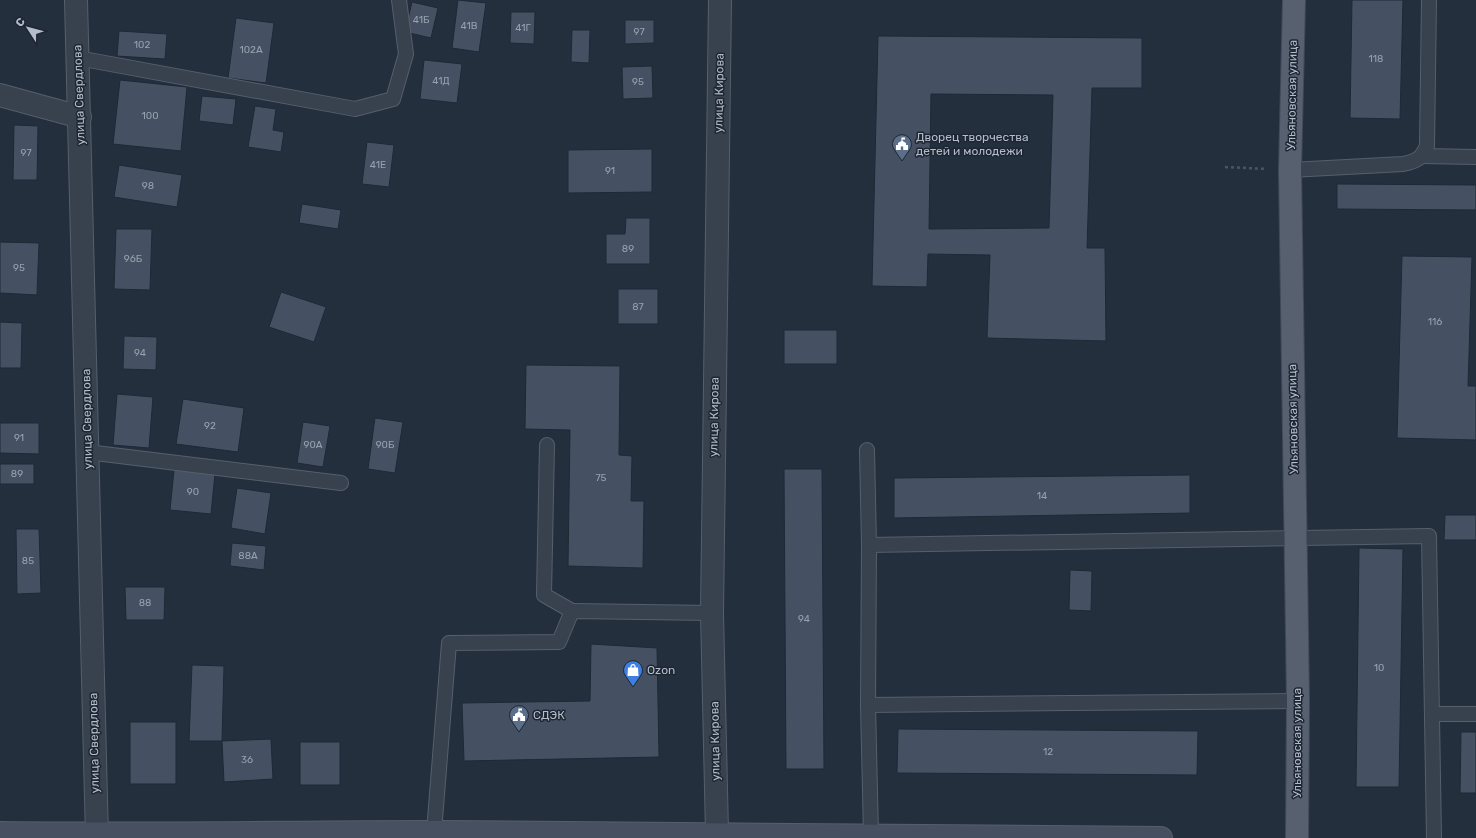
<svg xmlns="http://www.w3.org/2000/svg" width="1476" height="838" font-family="Rubik,sans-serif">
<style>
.building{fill:#455162;stroke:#1f2835;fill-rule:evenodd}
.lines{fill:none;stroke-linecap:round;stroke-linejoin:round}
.service-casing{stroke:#565f6c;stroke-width:16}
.minor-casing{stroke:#565f6c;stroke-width:24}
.secondary-casing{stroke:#565f6c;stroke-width:24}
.primary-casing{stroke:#414a57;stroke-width:24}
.path{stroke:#44595c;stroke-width:2.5;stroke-dasharray:3 3;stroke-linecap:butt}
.service{stroke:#38414e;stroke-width:14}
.minor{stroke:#38414e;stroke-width:22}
.secondary{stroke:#465061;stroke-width:22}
.primary{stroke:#56606e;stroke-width:22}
.labels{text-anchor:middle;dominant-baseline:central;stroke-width:3;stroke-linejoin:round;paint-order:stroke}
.number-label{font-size:10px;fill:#98a1af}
.street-label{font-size:12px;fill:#b4bcc9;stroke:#1d2633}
.poi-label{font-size:12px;fill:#b4bcc9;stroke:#1d2633;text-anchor:start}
</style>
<rect width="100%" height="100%" fill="#242f3e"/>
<g class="building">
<polygon points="458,0 486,3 479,52 452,48"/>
<polygon points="1352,0 1403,0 1400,119 1350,118"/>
<polygon points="412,2 438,8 431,38 405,32"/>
<polygon points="511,12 535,12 534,44 510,43"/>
<polygon points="236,18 274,23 266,83 228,78"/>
<polygon points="625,20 654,20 654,43 625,44"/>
<polygon points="572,30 590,30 589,63 571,62"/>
<polygon points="119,31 167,34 165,59 117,56"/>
<path d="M878,36L1142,38V88H1092L1087,248H1105L1106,341L987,338L990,255L928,254L927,287L872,286ZM931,94L1053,95L1049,228L929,229Z"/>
<polygon points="424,60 462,64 457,103 420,99"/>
<polygon points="652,66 653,98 623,99 622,67"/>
<polygon points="120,80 187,87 181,151 113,144"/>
<polygon points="202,96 236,99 233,125 199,121"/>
<polygon points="255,106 276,109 273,130 284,132 281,152 248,147"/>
<polygon points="14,125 38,126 37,180 13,180"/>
<polygon points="367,142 394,145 389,187 362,184"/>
<polygon points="652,149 652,192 568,193 568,150"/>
<polygon points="119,165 182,175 177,207 114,197"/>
<polygon points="1337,184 1476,185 1476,210 1337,209"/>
<polygon points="302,204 341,210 338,229 299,223"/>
<polygon points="626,218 650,218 650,264 606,264 606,234 625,234"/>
<polygon points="116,229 152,229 150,290 114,289"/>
<polygon points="0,242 39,243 37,295 0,293"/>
<polygon points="1402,256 1472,257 1468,386 1476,386 1476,440 1397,438"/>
<rect x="618" y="289" width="40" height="35"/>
<polygon points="281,292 326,307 314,342 269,327"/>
<polygon points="0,322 22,323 21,368 0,368"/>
<rect x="784" y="330" width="53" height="34"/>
<polygon points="124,336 157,337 156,370 123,369"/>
<polygon points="526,365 620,366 619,455 632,456 631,501 644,501 643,568 568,566 570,430 525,429"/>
<polygon points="117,394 153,397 149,448 113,445"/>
<polygon points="183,399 244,408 238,452 176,444"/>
<polygon points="375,418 403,422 395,473 368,469"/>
<polygon points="303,422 330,426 323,467 297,463"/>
<polygon points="0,423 39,423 39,454 0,453"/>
<rect x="0" y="464" width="34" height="20"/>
<polygon points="784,469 822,469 824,769 786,769"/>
<polygon points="174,470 215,474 211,514 170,510"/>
<polygon points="1190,475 1190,513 894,518 894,478"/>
<polygon points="237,488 271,493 265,534 231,528"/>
<polygon points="1445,515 1476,515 1476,540 1444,540"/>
<polygon points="16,529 39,529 41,593 17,594"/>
<polygon points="232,543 266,546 264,570 230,566"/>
<polygon points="1359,548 1403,549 1399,787 1356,787"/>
<polygon points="1070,570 1092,571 1091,611 1069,610"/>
<polygon points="125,587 165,587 164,620 126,620"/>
<polygon points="591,644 657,648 659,757 464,761 462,703 590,701"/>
<polygon points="192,665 224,666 222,741 189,741"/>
<rect x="130" y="722" width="46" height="62"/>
<polygon points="898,729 1198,731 1197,775 897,773"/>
<polygon points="1461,732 1476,732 1476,793 1460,793"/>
<polygon points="271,739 273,779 224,782 222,741"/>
<rect x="300" y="742" width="40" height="43"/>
</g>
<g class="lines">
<defs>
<g id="service">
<polyline points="78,58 355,109 393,99 406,54 399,0"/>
<polyline points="1423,156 1476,157"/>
<path d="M1290,170L1403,164C1417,161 1421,159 1427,146L1429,0"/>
<polyline points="547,445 544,595 572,611"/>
<polyline points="867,450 869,545 868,705 871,835"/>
<polyline points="87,452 341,483"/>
<polyline points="869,545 1429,536 1434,838"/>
<polyline points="868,705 1298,701"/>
<polyline points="1432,714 1476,714"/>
<polyline points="434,832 449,643 559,642 572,611 712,613"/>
</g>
<g id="minor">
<polyline points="76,0 97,838"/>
<polyline points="0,95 80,117"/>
<polyline points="717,833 712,613 720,0"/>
</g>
<path id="secondary" d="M0,833C146,835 292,832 438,832C679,833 920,835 1161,838"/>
<polyline id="primary" points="1294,0 1290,170 1298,701 1297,838"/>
</defs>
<use href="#service" class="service-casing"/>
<use href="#minor" class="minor-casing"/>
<use href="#secondary" class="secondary-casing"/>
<use href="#primary" class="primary-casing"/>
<polyline class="path" points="1225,167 1267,169"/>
<use href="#service" class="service"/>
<use href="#minor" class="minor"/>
<use href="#secondary" class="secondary"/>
<use href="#primary" class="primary"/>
</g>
<defs>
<symbol id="civic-pin" viewBox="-11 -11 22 30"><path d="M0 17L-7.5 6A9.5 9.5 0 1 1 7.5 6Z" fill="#5c6f8a" stroke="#1d2633"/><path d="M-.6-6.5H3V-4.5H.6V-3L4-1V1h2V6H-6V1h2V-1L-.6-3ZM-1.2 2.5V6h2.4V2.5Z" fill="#fff"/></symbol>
<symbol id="shop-pin" viewBox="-11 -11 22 30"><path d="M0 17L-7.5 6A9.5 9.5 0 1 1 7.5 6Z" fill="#3f7fe0" stroke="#1d2633"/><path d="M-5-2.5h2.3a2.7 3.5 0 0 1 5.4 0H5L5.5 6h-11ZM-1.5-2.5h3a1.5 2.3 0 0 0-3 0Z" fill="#fff"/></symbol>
</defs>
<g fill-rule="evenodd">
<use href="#civic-pin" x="891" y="133" width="22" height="30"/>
<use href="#shop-pin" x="622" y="659" width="22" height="30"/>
<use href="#civic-pin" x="508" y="704" width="22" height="30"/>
</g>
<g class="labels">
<g class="number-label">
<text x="421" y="20">41Б</text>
<text x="469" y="26">41В</text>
<text x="523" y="28">41Г</text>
<text x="639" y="32">97</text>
<text x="142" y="45">102</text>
<text x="251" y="50">102А</text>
<text x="1376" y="59">118</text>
<text x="441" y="81">41Д</text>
<text x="638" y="82">95</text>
<text x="150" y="116">100</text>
<text x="26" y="153">97</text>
<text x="378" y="165">41Е</text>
<text x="610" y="171">91</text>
<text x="148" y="186">98</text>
<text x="628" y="249">89</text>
<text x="133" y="259">96Б</text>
<text x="19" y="268">95</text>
<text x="638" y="307">87</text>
<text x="1435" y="322">116</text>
<text x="140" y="353">94</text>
<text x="210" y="426">92</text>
<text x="19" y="438">91</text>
<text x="313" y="445">90А</text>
<text x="385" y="445">90Б</text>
<text x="17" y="474">89</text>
<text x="601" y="478">75</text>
<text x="193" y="492">90</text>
<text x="1042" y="496">14</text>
<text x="248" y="556">88А</text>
<text x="28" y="561">85</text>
<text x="145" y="603">88</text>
<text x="804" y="619">94</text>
<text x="1379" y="668">10</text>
<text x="1048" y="752">12</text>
<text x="247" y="760">36</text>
</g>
<g class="street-label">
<text transform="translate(719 93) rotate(-89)">улица Кирова</text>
<text transform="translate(79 95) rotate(-92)">улица Свердлова</text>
<text transform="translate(1292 95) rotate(-89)">Ульяновская улица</text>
<text transform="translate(714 417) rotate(-89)">улица Кирова</text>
<text transform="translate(87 419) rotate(-91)">улица Свердлова</text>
<text transform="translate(1293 419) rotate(-91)">Ульяновская улица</text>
<text transform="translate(715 741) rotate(-91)">улица Кирова</text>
<text transform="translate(94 743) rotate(-91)">улица Свердлова</text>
<text transform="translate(1297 743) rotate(-90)">Ульяновская улица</text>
</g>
<g class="poi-label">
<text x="916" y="137">Дворец творчества<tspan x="916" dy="14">детей и молодежи</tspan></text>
<text x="647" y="670">Ozon</text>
<text x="533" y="715">СДЭК</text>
</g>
</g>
<g transform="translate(28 28) rotate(306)" stroke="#1d2633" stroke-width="3" paint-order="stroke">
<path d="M0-3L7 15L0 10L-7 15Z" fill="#b4bcc9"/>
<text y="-6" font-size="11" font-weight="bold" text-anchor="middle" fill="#b4bcc9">С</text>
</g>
</svg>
